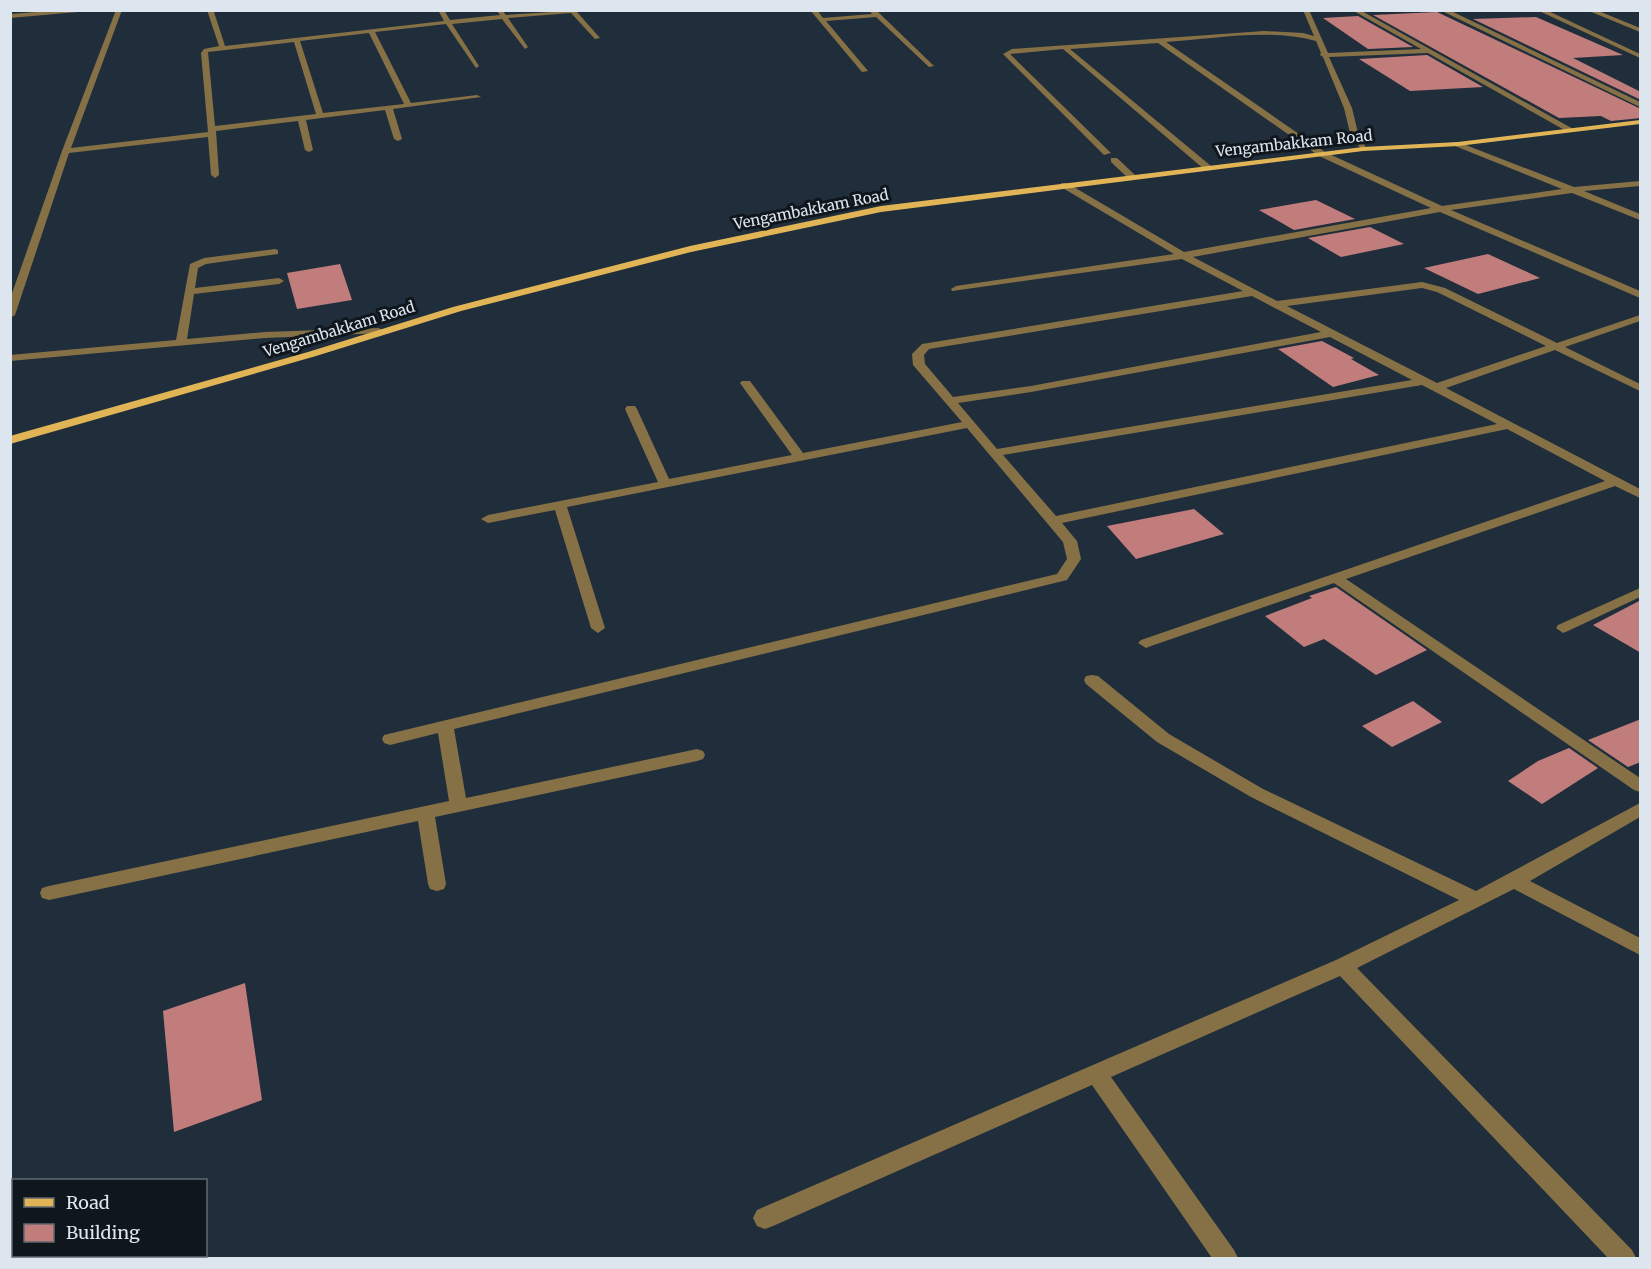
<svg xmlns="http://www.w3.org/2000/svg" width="1651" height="1269" font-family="Merriweather,serif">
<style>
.building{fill:#c17d7c}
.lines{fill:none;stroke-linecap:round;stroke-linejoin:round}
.minor{fill:#867146;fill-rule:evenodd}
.major{fill:#e1b556;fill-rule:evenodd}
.labels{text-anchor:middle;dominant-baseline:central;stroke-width:6;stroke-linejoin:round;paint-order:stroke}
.far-street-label{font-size:15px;fill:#dde6ef;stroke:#0f161c}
</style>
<rect width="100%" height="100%" fill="#202e3c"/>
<g class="building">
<polygon points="1437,12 1641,109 1641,118 1611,121 1601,116 1559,118 1373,15"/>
<polygon points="1358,16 1413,47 1368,49 1323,18"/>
<polygon points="1536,17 1623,55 1573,58 1641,92 1641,100 1473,19"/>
<polygon points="1427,55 1483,87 1410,91 1359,59"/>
<polygon points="1316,200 1355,219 1294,230 1259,210"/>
<polygon points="1370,227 1404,244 1341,257 1308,238"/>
<polygon points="1488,254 1540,278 1478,294 1424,268"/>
<polygon points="340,264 352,300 297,309 287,273"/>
<polygon points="1322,341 1354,358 1351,359 1379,375 1333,387 1278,349"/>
<polygon points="1194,509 1224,534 1136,559 1107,526"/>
<polygon points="1336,587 1427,650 1376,675 1324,639 1304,647 1265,616 1312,598 1309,596"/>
<polygon points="1641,600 1641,653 1593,625"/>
<polygon points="1413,701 1442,722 1392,747 1362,726"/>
<polygon points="1641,719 1641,762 1628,767 1588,740"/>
<polygon points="1569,748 1598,768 1542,804 1508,781 1538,761"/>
<polygon points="245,983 262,1100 174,1132 163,1011"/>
</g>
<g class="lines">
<g class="minor">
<polygon points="63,10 100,10 10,18 10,14"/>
<path d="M116,10H122L71,148L208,132L201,53L204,49L219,46L207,10H220L214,12L225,46L444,21L438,10H444L450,20L500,15L496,10H502L506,15L583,10L577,12L600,38L595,39L571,13L508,18L528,47L525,49L502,19L452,24L479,66L476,68L446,24L375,32L411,103L477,95L481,97L393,109L402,139L398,141L394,139L385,110L306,120L313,150L309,152L305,150L298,121L216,131L219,175L215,178L211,175L208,137L69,153L15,315L10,318V299L62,151ZM369,33L404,104L323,113L300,41ZM294,42L316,114L215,126L208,52Z"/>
<polygon points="810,10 817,10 823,18 872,14 869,10 876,10 934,66 929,67 876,17 826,21 868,71 862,72"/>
<path d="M1303,10H1309L1328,53L1421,49L1352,10H1360L1575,130L1568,132L1428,53L1329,57L1352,108L1359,137L1367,149L1363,151L1351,137L1344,108L1323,57L1320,55L1321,53L1316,41C1269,28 1214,39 1166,42L1325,152L1442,206L1562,189L1455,146V142H1458L1574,187L1640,181V186L1584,191L1640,214V220L1572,193L1451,210L1640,291V298L1440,212L1193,257L1277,301L1422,282L1445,288L1557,343L1640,315V321L1565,347L1640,384V391L1555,350L1446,388L1640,489V498L1615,486L1346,579L1640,778V792L1634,790L1334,583L1151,646L1146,648L1138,643L1141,640L1605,481L1507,429L1062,523L1077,541L1081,559L1067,580L454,729L466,798L697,749L703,751L705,755L703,759L697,761L435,817L446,884L444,889L437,891L430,889L428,884L418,821L49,900L42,898L40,893L42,888L49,886L449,801L438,733L390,745L384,743L382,739L384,735L1057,574L1067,559L1063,542L967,428L567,507L605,628L598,633L591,628L555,510L488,523L481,519L488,515L658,482L625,409L627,406H635L637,409L669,479L792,455L740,383L742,381H750L803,453L962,422L913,365L912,354L922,344L1243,291L1182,259L952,291L951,289L956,286L1174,254L1061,187V183H1067L1184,252L1431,208L1319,156L1158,43L1070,49L1211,166V170H1205L1063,49L1010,54L1111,153L1104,155L1003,54L1012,49L1264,31L1303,33L1314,36ZM1422,288L1437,292L1546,346L1437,383L1287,306ZM1252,296L1321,332L1031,386L953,397L925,364L924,355L929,349ZM1330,337L1412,380L997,449L958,403L1031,392ZM1422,385L1497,424L1056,516L1003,455Z"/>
<polygon points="1440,10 1449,10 1640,102 1640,107"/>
<polygon points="1537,10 1546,10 1640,54 1640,58"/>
<polygon points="1596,10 1640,28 1640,32 1589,11"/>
<polygon points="1111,158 1117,158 1135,175 1135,179 1129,179 1111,162"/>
<polygon points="275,249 278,250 278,254 206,264 198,268 195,288 279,278 284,281 279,284 194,294 187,339 265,332 379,328 384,331 383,333 265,338 10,361 10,355 176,340 190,264 204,258"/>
<polygon points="1640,588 1640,597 1568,631 1563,633 1556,628 1558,625"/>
<polygon points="1092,675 1098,676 1169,734 1263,789 1476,891 1640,803 1640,817 1530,881 1640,938 1640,955 1514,889 1357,968 1632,1250 1636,1258 1608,1258 1340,976 1111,1077 1234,1250 1238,1258 1212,1258 1092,1085 773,1226 765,1229 757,1226 753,1218 757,1210 1336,960 1459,900 1251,797 1157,742 1086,684 1084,680 1086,676"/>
</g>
<polygon class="major" points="1640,120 1640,124 1458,146 1363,151 881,212 691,252 461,311 316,356 10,444 10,436 308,352 453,307 690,246 881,206 1363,147 1458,142"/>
</g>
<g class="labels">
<g class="far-street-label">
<text transform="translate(1294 143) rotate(-6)">Vengambakkam Road</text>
<text transform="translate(811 209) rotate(-11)">Vengambakkam Road</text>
<text transform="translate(339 329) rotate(-17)">Vengambakkam Road</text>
</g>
</g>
<rect width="1651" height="1269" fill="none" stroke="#dde6ef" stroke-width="24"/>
<rect x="12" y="1179" width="195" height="78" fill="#0f161c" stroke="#616970" stroke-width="1.5"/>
<rect x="24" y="1198" width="30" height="9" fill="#e1b556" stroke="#616970" stroke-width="1.5"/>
<text x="66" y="1209" font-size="18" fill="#dde6ef">Road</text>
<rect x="24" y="1224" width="30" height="18" fill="#c17d7c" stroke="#616970" stroke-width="1.5"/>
<text x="66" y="1239" font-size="18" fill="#dde6ef">Building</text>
</svg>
